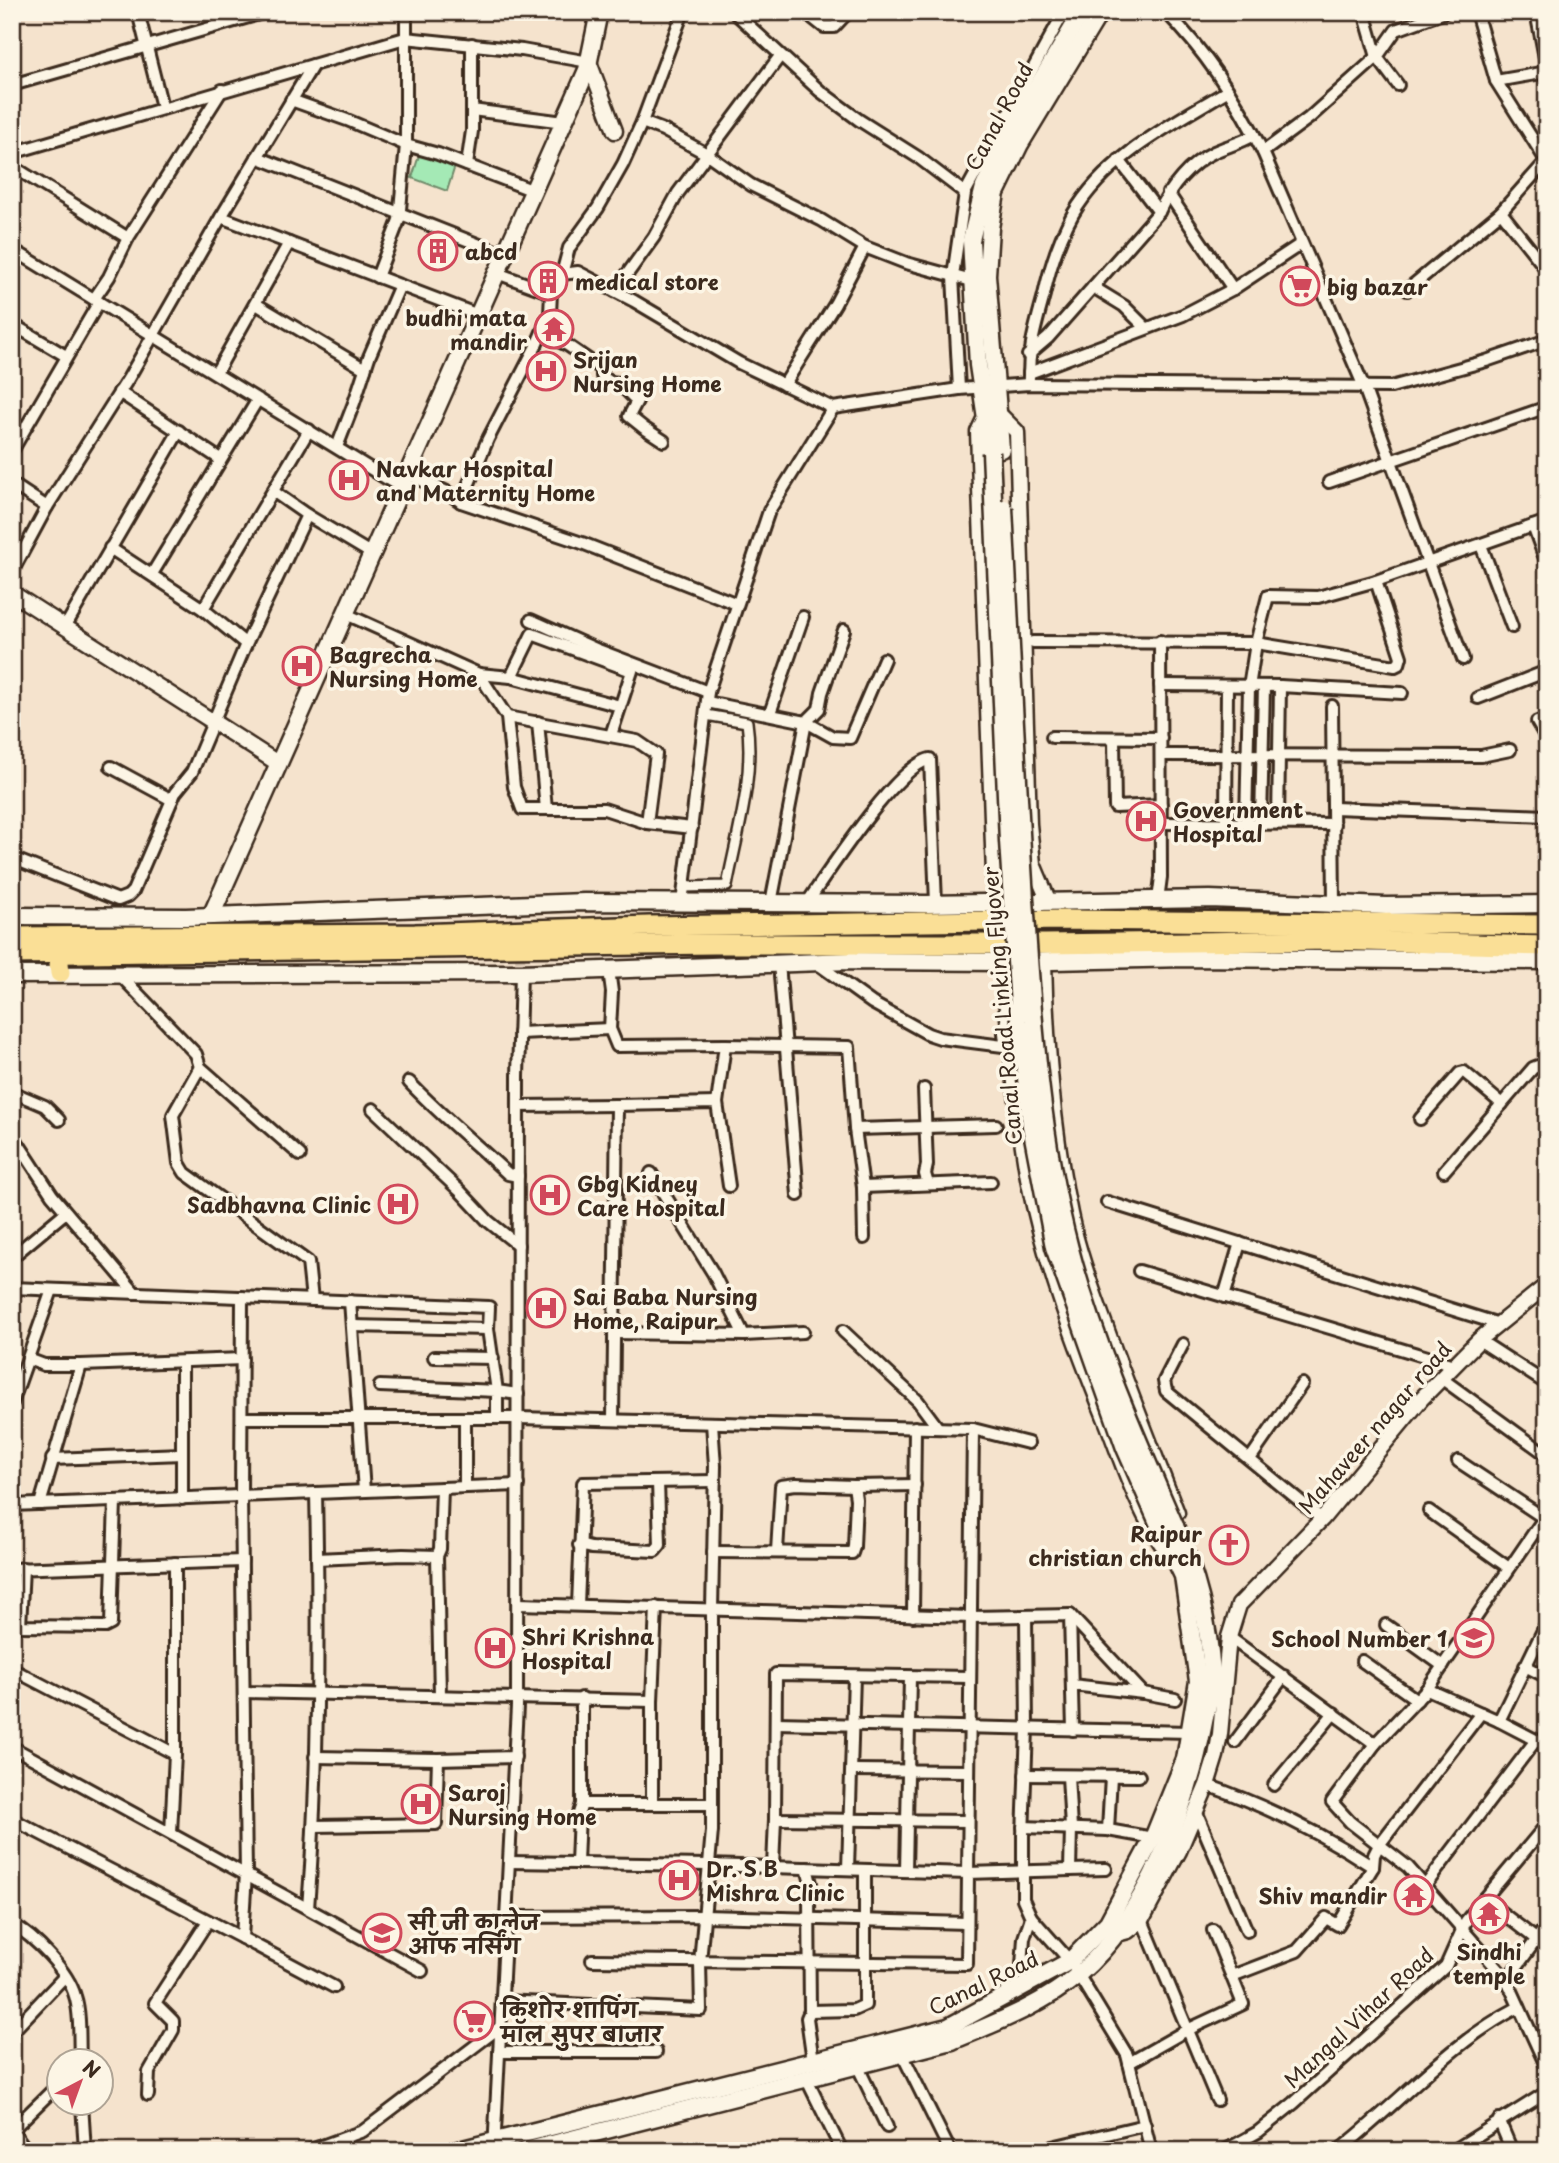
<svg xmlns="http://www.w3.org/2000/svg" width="1559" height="2163" font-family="'Playpen Sans','Playpen Sans Deva',sans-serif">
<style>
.green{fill:#a4e9b5;stroke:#708a6a;stroke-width:2}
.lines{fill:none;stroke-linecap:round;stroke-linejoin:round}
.minor-tunnel{stroke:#d0beaa;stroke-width:10;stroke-dasharray:10 5;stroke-linecap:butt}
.pedestrian-casing{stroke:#3b2a1e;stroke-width:14}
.minor-casing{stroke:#3b2a1e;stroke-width:16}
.tertiary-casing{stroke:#3b2a1e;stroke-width:19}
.secondary-casing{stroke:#3b2a1e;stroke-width:21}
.trunk-casing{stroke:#3b2a1e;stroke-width:24}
.pedestrian{stroke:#fcf5e5;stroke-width:9}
.minor{stroke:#fcf5e5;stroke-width:10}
.tertiary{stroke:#fcf5e5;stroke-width:14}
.secondary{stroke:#fcf5e5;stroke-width:16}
.trunk{stroke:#fadf96;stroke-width:19}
.secondary-bridge-casing{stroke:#3b2a1e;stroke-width:21;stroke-linecap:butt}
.secondary-bridge{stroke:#fcf5e5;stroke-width:16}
.labels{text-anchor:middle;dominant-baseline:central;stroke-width:7;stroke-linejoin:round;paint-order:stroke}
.street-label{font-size:21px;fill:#3b2a1e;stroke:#fcf5e5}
.poi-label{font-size:21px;font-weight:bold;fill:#3b2a1e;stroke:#fcf5e5;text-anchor:start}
</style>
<rect width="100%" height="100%" fill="#f5e3cd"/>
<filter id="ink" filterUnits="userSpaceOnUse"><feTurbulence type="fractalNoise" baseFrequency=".0143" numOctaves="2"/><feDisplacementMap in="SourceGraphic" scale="14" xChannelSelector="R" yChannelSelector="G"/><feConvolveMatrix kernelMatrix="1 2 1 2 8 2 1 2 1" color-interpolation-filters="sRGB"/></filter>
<g filter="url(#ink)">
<polygon class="green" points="420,152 455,166 447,191 412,178"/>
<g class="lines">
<polyline class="minor-tunnel" points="517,906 521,973"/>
<defs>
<path id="pedestrian" d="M684,887L727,886C737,834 755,776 747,722L706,715"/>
<g id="minor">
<polyline points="138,12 162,107"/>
<polyline points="734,12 820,91 859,120 919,158 965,193"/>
<polyline points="805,12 824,27 834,27 848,12"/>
<path d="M1166,12C1206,52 1238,102 1263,152L1364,387L1463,659"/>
<polyline points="1314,12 1315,13"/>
<polyline points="1364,12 1377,57 1398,85"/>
<polyline points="1476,12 1496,81 1547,162"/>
<polyline points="1536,12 1547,68"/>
<polyline points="1496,81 1547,72"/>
<polyline points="12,85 266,12"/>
<polyline points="291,100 347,120 406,145 438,154 534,191"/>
<polyline points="472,110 564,122"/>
<polyline points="642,122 663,130 707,154 751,185 821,220 865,247 906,263 972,281"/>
<polyline points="1263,152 1309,118 1377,57 1396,30 1445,12"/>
<polyline points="12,153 405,38 522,50 589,62"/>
<polyline points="257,157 505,255"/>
<polyline points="1119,160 1159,212"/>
<polyline points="467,165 472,131 472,44"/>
<polyline points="12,166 128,238"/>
<polyline points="1168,193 1233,289"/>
<polyline points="1501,212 1543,265"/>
<polyline points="221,217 478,315"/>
<polyline points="12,249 402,488"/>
<polyline points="497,273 551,293 562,274 578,272 634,301 739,363 833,408 959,389 1029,384 1391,387 1486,361 1547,340"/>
<polyline points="562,274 569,248 598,208 623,164 642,122 683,12"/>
<polyline points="377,277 399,220 406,145 406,12"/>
<polyline points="1093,287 1124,306 1146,328"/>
<polyline points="1407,290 1501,212 1547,160"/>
<polyline points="615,291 654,237 678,193 780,56"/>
<polyline points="94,299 109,277 128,238 222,90"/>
<polyline points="256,304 365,369"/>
<polyline points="12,324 66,356"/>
<polyline points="542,333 567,345 602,369 602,376 610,382 619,383 637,401 629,416 644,428 664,441"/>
<path d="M1028,355L1048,338L1159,212C1170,188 1189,164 1214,152C1227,146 1241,143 1254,135"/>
<polyline points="216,373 289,243"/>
<polyline points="1029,373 1183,315 1233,289 1301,244"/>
<path d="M1029,384C1028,350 1035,328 1044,295C1050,267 1059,239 1073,214C1107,156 1171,125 1227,91"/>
<polyline points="784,385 835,304 865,247"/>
<polyline points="959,389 953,276 965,193 1064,12"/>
<polyline points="119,392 220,459"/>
<polyline points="337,447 354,403 369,357 400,285"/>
<polyline points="12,451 99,302"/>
<polyline points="408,474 447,492 461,502 582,543 737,604"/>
<polyline points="1329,482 1547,407"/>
<polyline points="12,484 47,507"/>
<polyline points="274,492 307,515 372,554"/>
<polyline points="461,502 488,439 535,348 550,314 551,293"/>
<polyline points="1533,526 1547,564"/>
<polyline points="1481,545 1512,627"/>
<polyline points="110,548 203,609 246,644"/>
<polyline points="12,572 47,507 128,379 218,222 313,65"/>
<polyline points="152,574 258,399"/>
<polyline points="203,609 309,430"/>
<polyline points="346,614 479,674 507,717 514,787 522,809 604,809 647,823 692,828"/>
<polyline points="531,620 598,650 708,692"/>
<polyline points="65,627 179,431"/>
<polyline points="1033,642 1256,643 1395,666 1399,664 1401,657 1376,581"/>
<polyline points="479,674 511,677 532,634 632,671 611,735"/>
<polyline points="511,677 620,706"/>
<polyline points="1160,685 1280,686 1402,693"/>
<polyline points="1478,698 1547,671"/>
<polyline points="707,702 806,722 833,737 850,738 884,659"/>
<polyline points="1332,706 1334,904"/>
<polyline points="770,713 803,617"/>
<polyline points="507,717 637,741 656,754 647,823"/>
<polyline points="1547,720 1537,722 1547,739"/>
<polyline points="538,722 546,809"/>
<polyline points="1052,737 1161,738"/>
<polyline points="1114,738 1115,807 1161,805"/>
<polyline points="1161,755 1481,756 1510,750"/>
<polyline points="111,767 172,800"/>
<polyline points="1334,808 1547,816"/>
<polyline points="1161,823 1334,824"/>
<polyline points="1226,823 1227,687"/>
<polyline points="1246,823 1249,687 1256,643 1268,596 1318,597 1376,581 1547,521"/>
<polyline points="1261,823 1264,686"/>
<polyline points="1278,823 1280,686"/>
<polyline points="12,858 118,900 128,896 133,891 175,793 192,772 246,644 307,515"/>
<polyline points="1158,900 1161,877 1160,641"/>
<polyline points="682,903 708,692 769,511 833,408"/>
<polyline points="771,903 806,722 819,709 822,693 844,630"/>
<path d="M807,903C828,872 897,766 930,759L936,903"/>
<polyline points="815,962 872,1003 928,1034 940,1038 1003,1046 1005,1043 1004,1033"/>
<polyline points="779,963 798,1195"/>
<polyline points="609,970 612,992 610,1029 617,1046 725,1045"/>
<polyline points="118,973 196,1054 200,1067 300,1155"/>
<polyline points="519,1033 610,1029"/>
<polyline points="200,1067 173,1115 179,1163 185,1173 308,1262 312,1300"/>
<path d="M409,1082C440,1115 475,1143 508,1174L518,1176"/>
<polyline points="924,1089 927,1165 925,1174 928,1184"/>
<polyline points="12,1092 45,1106 59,1120"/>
<polyline points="717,1103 725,1045 849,1047 855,1129 996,1125"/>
<polyline points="518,1106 617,1105"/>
<polyline points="373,1109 460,1191 488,1221 518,1245"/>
<polyline points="1420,1119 1460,1073 1464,1072 1502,1104"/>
<polyline points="855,1129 863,1187 864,1238"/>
<polyline points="12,1134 52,1195 135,1293"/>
<polyline points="1444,1171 1533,1068 1538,1066 1547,1072"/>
<polyline points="651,1173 713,1273 744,1335"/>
<polyline points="863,1187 991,1182"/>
<polyline points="1107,1202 1499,1324"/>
<polyline points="12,1257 66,1212"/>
<polyline points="1139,1271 1454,1365"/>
<polyline points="12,1288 489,1307 488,1329 353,1326"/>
<polyline points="242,1297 241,1496 246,1873 242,1938 334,1987"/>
<polyline points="1224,1297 1240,1243"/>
<polyline points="350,1301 364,1491"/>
<polyline points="488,1329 497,1391 518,1394"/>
<polyline points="843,1331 918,1401 938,1428"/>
<polyline points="614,1333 744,1335 803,1332"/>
<polyline points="1479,1340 1547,1384"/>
<polyline points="1183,1344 1164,1381 1166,1391 1322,1519"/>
<polyline points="434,1357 493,1358"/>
<polyline points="28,1359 44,1365 81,1365 242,1359"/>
<polyline points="182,1362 182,1499"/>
<polyline points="1441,1378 1547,1455"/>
<polyline points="380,1386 497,1391 497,1418"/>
<polyline points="12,1403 52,1290"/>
<polyline points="242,1418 518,1418 973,1429 967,1964 592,1960"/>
<polyline points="465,1419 465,1487"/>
<polyline points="613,1420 617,1105 717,1103 729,1186"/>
<polyline points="973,1429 1028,1443"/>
<polyline points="52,1459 182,1454"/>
<polyline points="1250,1459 1302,1384"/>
<polyline points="40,1504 81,1365"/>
<polyline points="12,1505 518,1485"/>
<polyline points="1429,1511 1509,1568"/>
<polyline points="579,1545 591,1548 655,1551 660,1545 658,1482"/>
<polyline points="777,1551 781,1486 796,1484 854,1486 915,1485"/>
<polyline points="713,1552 852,1553 854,1547 856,1499 854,1486"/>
<polyline points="317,1559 403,1555 437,1556"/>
<polyline points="23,1568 20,1626 105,1627 111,1624 115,1501"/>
<polyline points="12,1569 242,1561"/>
<polyline points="518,1604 971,1617 1070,1615 1143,1693 1175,1699"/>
<polyline points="578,1605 583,1483 715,1481"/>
<polyline points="1070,1615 1073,1730"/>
<polyline points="913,1616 915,1427"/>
<polyline points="1026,1616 1027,1729 1023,1836 1023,1899 1031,1917 1070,1961 1127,2055 1151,2151"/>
<polyline points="1386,1625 1443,1666"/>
<polyline points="1229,1637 1375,1744 1427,1689 1544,1518 1458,1461"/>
<polyline points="1362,1661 1417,1700"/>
<polyline points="1525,1666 1547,1677"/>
<polyline points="12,1669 175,1754"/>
<polyline points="1072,1685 1143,1693"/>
<polyline points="1427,1689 1499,1721 1547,1746"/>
<polyline points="244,1692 652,1701"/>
<polyline points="440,1695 437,1556 440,1549 442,1488"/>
<polyline points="1499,1721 1547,1622"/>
<polyline points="776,1723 1190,1732"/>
<polyline points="1235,1742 1284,1676"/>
<polyline points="1375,1744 1332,1802 1350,1822 1408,1867 1507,1980 1547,2068"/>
<polyline points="12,1747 422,1971"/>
<polyline points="315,1757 438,1759 515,1757"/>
<polyline points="852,1770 969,1771"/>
<polyline points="1025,1775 1139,1776"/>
<polyline points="1068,1776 1071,1828 1070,1870"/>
<path d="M1207,1785C1266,1806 1321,1833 1373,1867L1374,1855L1379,1845L1481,1713"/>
<polyline points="1274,1785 1334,1713"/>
<polyline points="582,1804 712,1804"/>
<polyline points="652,1804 652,1701 656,1607"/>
<polyline points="1196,1811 1247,1931"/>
<polyline points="12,1819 242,1938"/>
<polyline points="775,1819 968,1821"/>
<polyline points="315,1826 436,1824 438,1759"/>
<polyline points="1023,1827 1108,1830 1153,1838"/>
<polyline points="1108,1830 1111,1776"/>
<polyline points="171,1833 175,1754 175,1563"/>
<polyline points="509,1862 708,1865 968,1873 1106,1869"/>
<polyline points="577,1863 579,1813 582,1804 582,1698"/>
<polyline points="773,1867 775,1819 776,1674 970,1677"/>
<polyline points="807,1868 811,1883 809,1897 810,2011 807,2018 813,2061"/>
<polyline points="848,1869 854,1676"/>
<polyline points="906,1871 910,1677"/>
<polyline points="1425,1886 1536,1740"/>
<polyline points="1484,1899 1532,1936"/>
<path d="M308,1908C319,1772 319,1630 316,1493"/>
<polyline points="506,1917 704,1916 967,1923"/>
<polyline points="1142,1920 1217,2100"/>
<path d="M12,1924C35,1937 68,1971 75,1996C81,2014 79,2043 80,2062"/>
<polyline points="1022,1965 1024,1938 1031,1917"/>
<polyline points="1232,1976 1297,1951 1326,1918 1338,1925 1373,1867"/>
<polyline points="1507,1980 1547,1925"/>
<polyline points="502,2001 701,2010 700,1962 712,1831 712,1609 715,1466 712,1423"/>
<polyline points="810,2011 854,2010 865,2005 865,1870"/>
<polyline points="12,2032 64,1977"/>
<polyline points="499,2052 656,2052"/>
<polyline points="902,2054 950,2151"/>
<polyline points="1129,2063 1187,2030 1243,2004 1213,1930"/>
<polyline points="857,2065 887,2127"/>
<polyline points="806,2078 842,2151"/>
<polyline points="148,2095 149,2072 173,2030 173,2021 155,2003 208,1921"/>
<polyline points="82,2104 85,2151"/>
<polyline points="1499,2120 1512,2151"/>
<polyline points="12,2130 60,2083"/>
<polyline points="13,2131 27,2151"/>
<polyline points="308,2151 363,2131 500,2027"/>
<polyline points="494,2151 517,1706 518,1076 521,973"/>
<polyline points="1035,2151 1145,2125"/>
<polyline points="1224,2151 1258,2132 1294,2103 1446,1966 1466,1921 1547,1824"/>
<path d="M1338,2151C1400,2103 1449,2043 1519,2007"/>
<polyline points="1453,2151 1547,2092"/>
</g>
<g id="tertiary">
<polyline points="589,62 615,131"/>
<polyline points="999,414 1017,432 1029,824 1033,864 1049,902"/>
<polyline points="986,415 978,432 995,902"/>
<polyline points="12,593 279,764"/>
<path d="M1001,962C1012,1036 1015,1111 1029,1183C1046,1267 1076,1346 1108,1425C1124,1467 1139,1514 1166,1550"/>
<path d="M1044,962C1046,1046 1053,1131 1070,1214C1078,1252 1092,1289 1105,1325C1128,1389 1153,1451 1177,1513"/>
<polyline points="1117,1934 1128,1931 1142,1920 1179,1851 1207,1785 1216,1756 1220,1734 1229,1637 1239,1605 1322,1519 1422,1398 1479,1340 1547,1285"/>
</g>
<g id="secondary">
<polyline points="1001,449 987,275 990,228 996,193 1020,144 1100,12"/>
<polyline points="991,452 978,365 971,240 984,187 1006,139 1082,12"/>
<polyline points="12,916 186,917 584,902 927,904 1210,899 1386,906 1547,904"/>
<polyline points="211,916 587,70 599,12"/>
<polyline points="12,975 521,973 850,961 1007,962 1187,958 1547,961"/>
<polyline points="455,2151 948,2027 1070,1961 1108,1922 1153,1838 1185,1759 1198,1681 1183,1576 1163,1534"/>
<path d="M525,2151L952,2041C995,2023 1043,2005 1079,1974C1146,1916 1188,1807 1204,1722C1207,1707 1213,1689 1212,1675C1209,1623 1196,1572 1175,1526"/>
</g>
<g id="trunk">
<polyline points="12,937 415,934 649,926 1068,920 1547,925"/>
<polyline points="58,953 60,973"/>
<polyline points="12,954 714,944 1045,944 1331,940 1547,946"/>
</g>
</defs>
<use href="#pedestrian" class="pedestrian-casing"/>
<use href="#minor" class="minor-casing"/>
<use href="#tertiary" class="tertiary-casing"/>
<use href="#secondary" class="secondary-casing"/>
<use href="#trunk" class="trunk-casing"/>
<use href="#pedestrian" class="pedestrian"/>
<use href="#minor" class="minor"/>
<use href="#tertiary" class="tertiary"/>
<use href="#secondary" class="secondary"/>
<use href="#trunk" class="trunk"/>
<defs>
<g id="secondary-bridge">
<polyline points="991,452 1008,841 1020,1021 1031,1126 1054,1247 1125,1448 1163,1534"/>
<path d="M1004,508C1011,643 1017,779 1026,914C1033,1023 1042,1144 1070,1249C1095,1344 1136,1436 1175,1526"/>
</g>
</defs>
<use href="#secondary-bridge" class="secondary-bridge-casing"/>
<use href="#secondary-bridge" class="secondary-bridge"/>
</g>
</g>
<defs>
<symbol id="building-ring" viewBox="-11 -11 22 22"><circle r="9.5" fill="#fcf5e5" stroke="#d1495b" stroke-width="1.5"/><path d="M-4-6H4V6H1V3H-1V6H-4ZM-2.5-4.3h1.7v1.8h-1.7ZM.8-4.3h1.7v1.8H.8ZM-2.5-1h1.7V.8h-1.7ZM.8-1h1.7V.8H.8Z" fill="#d1495b"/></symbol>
<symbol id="supermarket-ring" viewBox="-11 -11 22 22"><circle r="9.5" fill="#fcf5e5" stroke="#d1495b" stroke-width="1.5"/><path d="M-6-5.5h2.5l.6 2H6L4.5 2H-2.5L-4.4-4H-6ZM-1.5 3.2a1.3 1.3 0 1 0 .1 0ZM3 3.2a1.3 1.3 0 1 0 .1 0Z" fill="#d1495b"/></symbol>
<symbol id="temple-ring" viewBox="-11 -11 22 22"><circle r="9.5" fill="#fcf5e5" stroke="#d1495b" stroke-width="1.5"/><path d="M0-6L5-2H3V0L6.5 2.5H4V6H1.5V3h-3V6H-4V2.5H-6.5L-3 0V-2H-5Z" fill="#d1495b"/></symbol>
<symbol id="hospital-ring" viewBox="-11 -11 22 22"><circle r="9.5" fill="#fcf5e5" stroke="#d1495b" stroke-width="1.5"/><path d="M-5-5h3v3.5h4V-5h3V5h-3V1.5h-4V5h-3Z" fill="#d1495b"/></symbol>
<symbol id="church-ring" viewBox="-11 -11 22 22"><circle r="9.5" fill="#fcf5e5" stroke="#d1495b" stroke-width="1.5"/><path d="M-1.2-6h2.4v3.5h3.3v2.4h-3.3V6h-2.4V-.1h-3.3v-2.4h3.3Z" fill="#d1495b"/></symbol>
<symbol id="school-ring" viewBox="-11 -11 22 22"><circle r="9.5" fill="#fcf5e5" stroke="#d1495b" stroke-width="1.5"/><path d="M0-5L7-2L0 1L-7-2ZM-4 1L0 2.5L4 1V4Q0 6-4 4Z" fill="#d1495b"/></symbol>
<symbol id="university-ring" viewBox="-11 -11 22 22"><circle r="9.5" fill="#fcf5e5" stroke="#d1495b" stroke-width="1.5"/><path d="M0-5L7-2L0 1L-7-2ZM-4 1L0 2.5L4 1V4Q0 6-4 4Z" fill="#d1495b"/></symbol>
</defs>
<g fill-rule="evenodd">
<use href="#building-ring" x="416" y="229" width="44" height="44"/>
<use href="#building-ring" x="526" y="259" width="44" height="44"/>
<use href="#supermarket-ring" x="1278" y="264" width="44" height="44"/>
<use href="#temple-ring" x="532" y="307" width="44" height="44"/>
<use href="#hospital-ring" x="524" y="349" width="44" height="44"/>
<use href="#hospital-ring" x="327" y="458" width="44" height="44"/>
<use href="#hospital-ring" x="280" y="644" width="44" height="44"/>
<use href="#hospital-ring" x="1124" y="799" width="44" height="44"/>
<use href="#hospital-ring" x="528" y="1173" width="44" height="44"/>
<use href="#hospital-ring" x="376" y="1182" width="44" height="44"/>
<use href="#hospital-ring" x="524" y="1286" width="44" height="44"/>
<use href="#church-ring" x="1207" y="1523" width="44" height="44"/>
<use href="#school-ring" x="1452" y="1616" width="44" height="44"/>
<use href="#hospital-ring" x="473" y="1626" width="44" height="44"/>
<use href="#hospital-ring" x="399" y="1782" width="44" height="44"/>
<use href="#hospital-ring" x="657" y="1858" width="44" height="44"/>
<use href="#temple-ring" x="1392" y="1873" width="44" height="44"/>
<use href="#temple-ring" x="1467" y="1892" width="44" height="44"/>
<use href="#university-ring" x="360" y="1911" width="44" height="44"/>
<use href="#supermarket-ring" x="452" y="1999" width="44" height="44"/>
</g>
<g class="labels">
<g class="street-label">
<text transform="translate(998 116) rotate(-62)">Canal Road</text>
<text transform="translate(1001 1006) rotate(-95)">Canal Road Linking Flyover</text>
<text transform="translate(1374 1427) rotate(-49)">Mahaveer nagar road</text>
<text transform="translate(983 1982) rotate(-26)">Canal Road</text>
<text transform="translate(1358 2017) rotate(-43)">Mangal Vihar Road</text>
</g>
<g class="poi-label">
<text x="465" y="251">abcd</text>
<text x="575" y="281">medical store</text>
<text x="1327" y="286">big bazar</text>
<text x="527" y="317" text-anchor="end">budhi mata<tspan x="527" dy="24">mandir</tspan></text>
<text x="573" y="359">Srijan<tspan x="573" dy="24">Nursing Home</tspan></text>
<text x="376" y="468">Navkar Hospital<tspan x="376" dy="24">and Maternity Home</tspan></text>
<text x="329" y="654">Bagrecha<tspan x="329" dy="24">Nursing Home</tspan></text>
<text x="1173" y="809">Government<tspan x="1173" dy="24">Hospital</tspan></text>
<text x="577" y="1183">Gbg Kidney<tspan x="577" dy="24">Care Hospital</tspan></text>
<text x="371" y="1204" text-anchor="end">Sadbhavna Clinic</text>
<text x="573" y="1296">Sai Baba Nursing<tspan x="573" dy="24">Home, Raipur</tspan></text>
<text x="1202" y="1533" text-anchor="end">Raipur<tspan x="1202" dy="24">christian church</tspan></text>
<text x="522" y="1636">Shri Krishna<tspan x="522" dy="24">Hospital</tspan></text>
<text x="1447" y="1638" text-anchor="end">School Number 1</text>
<text x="448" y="1792">Saroj<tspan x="448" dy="24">Nursing Home</tspan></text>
<text x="706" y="1868">Dr. S B<tspan x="706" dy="24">Mishra Clinic</tspan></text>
<text x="1387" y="1895" text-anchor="end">Shiv mandir</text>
<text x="409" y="1921">सी जी कालेज<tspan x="409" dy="24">ऑफ नर्सिंग</tspan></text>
<text x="1489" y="1951" text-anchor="middle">Sindhi<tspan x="1489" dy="24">temple</tspan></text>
<text x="501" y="2009">किशोर शापिंग<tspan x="501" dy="24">मॉल सुपर बाजार</tspan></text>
</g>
</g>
<rect width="1559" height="2163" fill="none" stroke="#fcf5e5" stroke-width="42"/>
<rect x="21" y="21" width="1517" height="2121" fill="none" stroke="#3b2a1e" stroke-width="2.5" filter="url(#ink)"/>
<g transform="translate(80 2082) rotate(41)"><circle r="33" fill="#fcf5e5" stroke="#afa495" stroke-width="2"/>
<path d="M0-5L12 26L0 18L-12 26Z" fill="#d1495b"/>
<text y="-10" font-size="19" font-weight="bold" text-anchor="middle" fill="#3b2a1e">N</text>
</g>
</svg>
